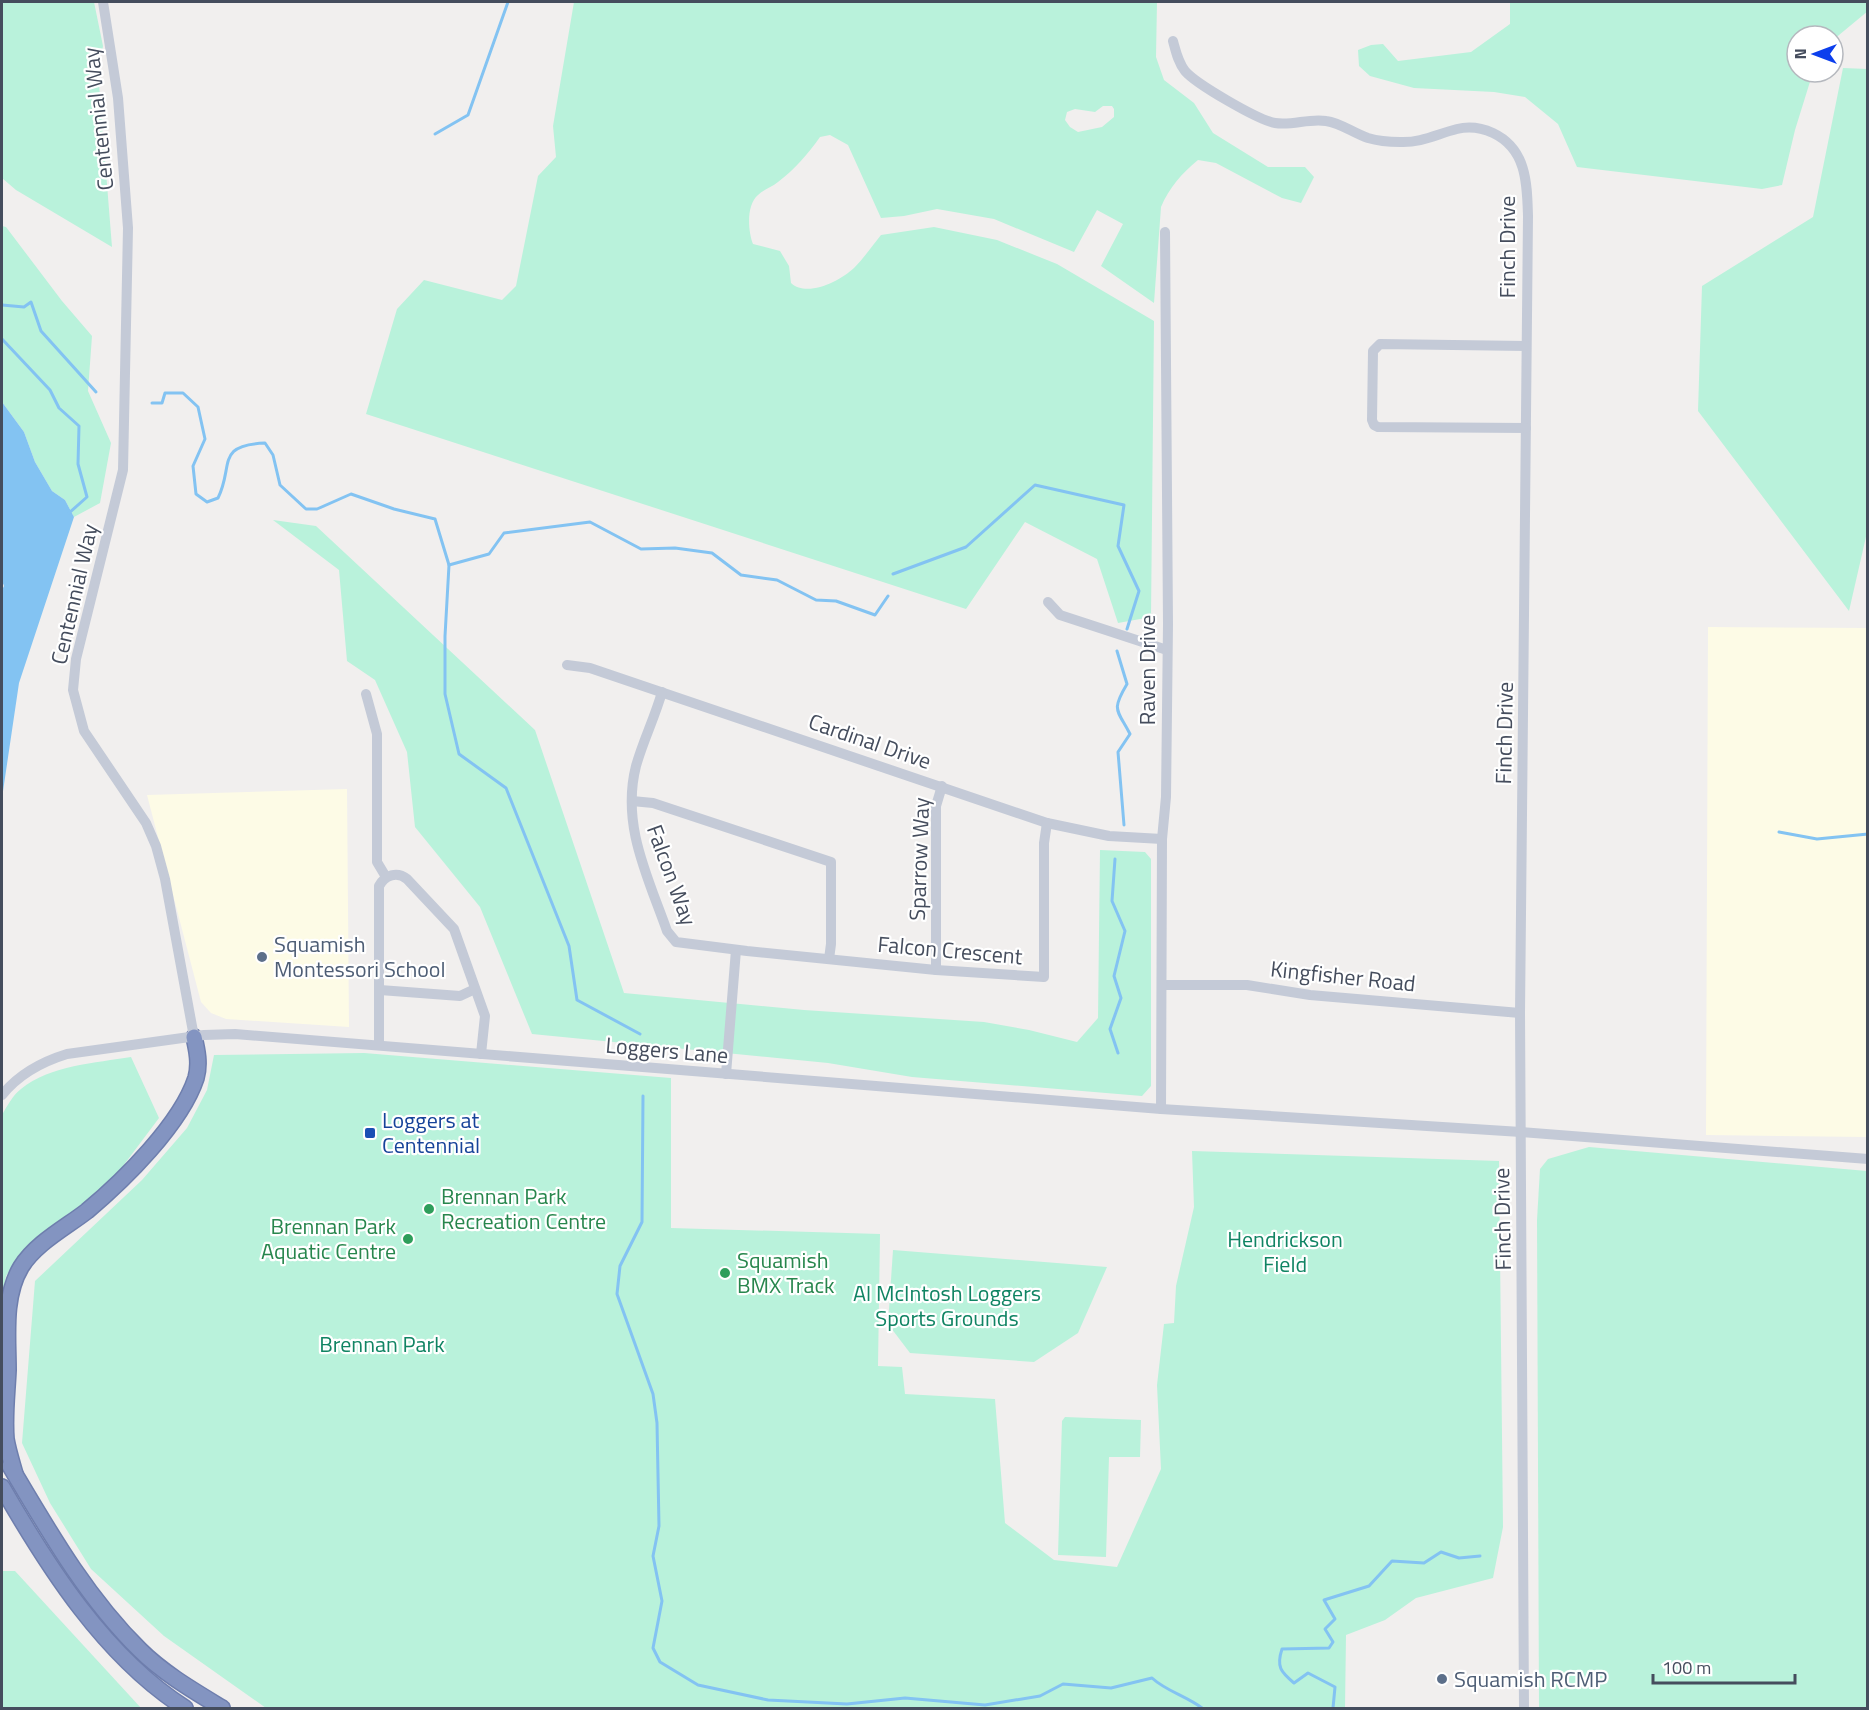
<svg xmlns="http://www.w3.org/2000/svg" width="1869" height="1710" font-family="'Titillium Web',sans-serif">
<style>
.commercial{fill:#fdfbe6}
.green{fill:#b9f2db;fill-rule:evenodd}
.water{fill:#83c3f2}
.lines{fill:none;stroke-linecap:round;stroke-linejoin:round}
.stream{stroke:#83c3f2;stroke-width:3}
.highway-casing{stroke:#6e7ead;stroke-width:18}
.minor{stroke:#c4cad7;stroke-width:10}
.highway{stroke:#8394c1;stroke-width:15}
.service-dot{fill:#5c6f8a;stroke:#fff;stroke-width:2}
.transit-dot{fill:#1a4fb4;stroke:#fff;stroke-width:2}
.leisure-dot{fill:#2e9e5b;stroke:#fff;stroke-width:2}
.labels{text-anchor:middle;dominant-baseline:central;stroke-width:4.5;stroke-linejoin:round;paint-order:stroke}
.street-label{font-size:22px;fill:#454d5d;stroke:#fff}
.service-label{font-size:22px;fill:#4e5e75;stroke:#fff;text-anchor:start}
.transit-label{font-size:22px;fill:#164399;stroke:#fff;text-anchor:start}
.leisure-label{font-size:22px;fill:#27864d;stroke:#fff;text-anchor:start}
.park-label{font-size:22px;fill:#108463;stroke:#fff}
</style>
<rect width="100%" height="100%" fill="#f1efee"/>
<g class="commercial">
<polygon points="1708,627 1867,628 1867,1137 1706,1135"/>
<polygon points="347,789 349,1027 226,1019 211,1013 201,1002 147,795"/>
</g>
<g class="green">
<polygon points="2,2 94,2 103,46 102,52 97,59 112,247 16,190 2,178"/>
<path d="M574,2H1157L1156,57L1164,80L1194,103L1213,133L1268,167H1305L1314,177L1301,203L1282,198L1216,163L1198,160C1182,173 1169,188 1161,207L1154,303L1101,266L1123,224L1097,210L1074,252L994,219L937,209L904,216L881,218L848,145L830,135L820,137C809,153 794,170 778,182C772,187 764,189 758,195C746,205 748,231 753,244L780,251L789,266L791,283C807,298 840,281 854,268C864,258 872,246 881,235L934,227L997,240L1057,264L1154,321L1151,617L1118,623L1097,559L1025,522L966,609L366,414L397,309L424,280L502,300L516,286L538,176L556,157L553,126ZM1103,106H1112L1114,109V117L1102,127L1078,132L1070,127L1065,120L1067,112L1075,109L1095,112Z"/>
<polygon points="1510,2 1867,2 1868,11 1833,40 1833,36 1797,36 1797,72 1813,72 1795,130 1782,185 1762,189 1577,167 1558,124 1525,97 1494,92 1414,88 1370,76 1359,66 1358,50 1371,45 1383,44 1398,61 1471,52 1510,24"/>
<polygon points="1843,68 1868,69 1868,528 1849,611 1698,411 1702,286 1813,217"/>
<polygon points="2,226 6,227 62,301 92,336 88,391 111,443 100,503 74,517 65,500 52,491 35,462 24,432 2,402"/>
<polygon points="273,520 316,526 535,730 624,993 804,1010 984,1022 1029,1030 1077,1042 1098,1018 1100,850 1145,852 1151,859 1151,1086 1142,1096 912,1077 828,1063 532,1034 480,907 415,827 407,752 375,680 347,661 339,570"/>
<polygon points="364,1053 671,1078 671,1228 880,1234 878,1366 902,1367 905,1394 995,1399 1005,1523 1054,1560 1117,1567 1161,1469 1157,1385 1164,1324 1174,1323 1176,1286 1194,1207 1192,1151 1499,1161 1503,1527 1493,1578 1416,1598 1385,1620 1346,1635 1345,1708 266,1708 164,1636 91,1569 50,1503 22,1443 35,1281 142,1180 187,1128 207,1090 214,1055"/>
<path d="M131,1057L159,1118L120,1170L89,1203L17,1259L6,1276L2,1296V1115C7,1106 13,1095 21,1089C50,1065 96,1063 131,1057Z"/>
<polygon points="1589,1147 1867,1171 1867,1708 1539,1708 1537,1220 1540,1169 1548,1159"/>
<polygon points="893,1250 1107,1267 1078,1333 1034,1362 910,1353 888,1324"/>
<polygon points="1065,1417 1141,1420 1140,1457 1109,1457 1106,1557 1058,1555 1062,1421"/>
<polygon points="2,1571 15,1571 141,1708 2,1708"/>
</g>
<polygon class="water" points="2,402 24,432 35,462 52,491 65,500 74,517 19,683 2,798 2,590 4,586 2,581"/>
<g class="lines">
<g class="stream">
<polyline points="435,134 468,115 508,2"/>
<polyline points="2,305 24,307 31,302 41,331 96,392"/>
<polyline points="2,339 50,390 59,408 79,426 78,464 87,497 69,513"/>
<path d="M152,403H162L165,393H183L198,407L205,439L193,466L196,494L207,502L218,498C234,466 215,445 265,443L273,455L280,485L306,509H317L351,494L394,509L435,519L449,565L445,636V694L459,754L506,788L569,946L577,1000L640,1034"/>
<polyline points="449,565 489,554 504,533 590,522 641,549 675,548 712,553 741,575 777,580 816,600 836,601 875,615 888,596"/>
<polyline points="893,574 966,547 1035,485 1124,505 1118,546 1139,591 1127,629"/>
<path d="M1117,651L1127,684C1111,711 1117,709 1130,734L1118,752L1124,825"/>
<polyline points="1779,832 1817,839 1868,834"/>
<polyline points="1115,859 1112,901 1125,931 1114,976 1121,998 1110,1029 1118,1053"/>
<path d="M643,1096L642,1222L620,1266L617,1294L653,1394L657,1423L659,1526L653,1556L662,1601L653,1648L660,1662L698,1685L768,1700L847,1704L905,1698L985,1705L1040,1696L1063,1684L1111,1688L1152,1678C1166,1691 1186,1696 1202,1708"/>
<path d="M1333,1708L1335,1687L1308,1673L1294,1683C1281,1672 1276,1667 1282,1649L1329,1648L1333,1642L1325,1629L1335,1619L1324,1600L1369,1586L1392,1561L1424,1563L1441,1552L1459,1558L1480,1556"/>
</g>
<defs>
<g id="highway">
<path d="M10,1466C48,1530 86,1597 140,1650C163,1673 194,1691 222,1708"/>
<path d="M15,1474C12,1463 8,1451 6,1439C4,1416 7,1393 8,1370C8,1337 3,1297 21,1267C36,1243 65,1228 87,1211C124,1180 181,1124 196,1078C200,1064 197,1050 194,1037"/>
<path d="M2,1487C48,1567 105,1657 185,1708"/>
</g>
</defs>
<use href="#highway" class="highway-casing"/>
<g class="minor">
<polyline points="103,2 118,98 128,228 123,470 76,659 73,690 84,731 146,823 156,846 165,879 194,1037"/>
<path d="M1173,41C1176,52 1178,62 1185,71C1196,84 1258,120 1275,123C1292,126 1309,118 1326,121C1341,123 1353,133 1368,138C1378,141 1389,142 1400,142C1421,143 1437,134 1457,129C1469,126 1482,128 1493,133C1527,149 1527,184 1528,216L1520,1013L1524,1708"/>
<polyline points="1526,428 1378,427 1374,425 1372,420 1373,351 1380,344 1526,346"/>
<polyline points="1048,602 1060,615 1167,650"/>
<polyline points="567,665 590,668 1047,823 1109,836 1162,839"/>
<path d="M662,692C655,717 643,741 636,766C621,825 648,877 667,931L676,942L747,951L936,970L1044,977V843L1047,823"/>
<polyline points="366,694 377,734 377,862 386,877"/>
<polyline points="632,801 653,803 831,862 831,944 829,959"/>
<polyline points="936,970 936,806 942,786"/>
<polyline points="1162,985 1247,985 1310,995 1520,1013"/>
<polyline points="380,990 460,996 475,989"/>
<path d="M379,1045V886C385,875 397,871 407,879L454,929L485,1016L481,1054"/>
<polyline points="726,1074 736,950"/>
<path d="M2,1095C19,1074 41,1062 67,1054L204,1035L235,1034L1161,1109L1521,1132L1868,1159"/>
<polyline points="1161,1109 1162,839 1166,797 1168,624 1165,232"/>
</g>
<use href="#highway" class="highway"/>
</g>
<g class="service-dot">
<circle cx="262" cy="957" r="6"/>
<circle cx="1442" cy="1679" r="6"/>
</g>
<rect class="transit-dot" x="364" y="1127" width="12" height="12" rx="3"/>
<g class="leisure-dot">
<circle cx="429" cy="1209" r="6"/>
<circle cx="408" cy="1239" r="6"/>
<circle cx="725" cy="1273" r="6"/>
</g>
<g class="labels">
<g class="street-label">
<text transform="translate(98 119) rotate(-96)">Centennial Way</text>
<text transform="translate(1507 247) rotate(-90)">Finch Drive</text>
<text transform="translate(74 594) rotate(-77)">Centennial Way</text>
<text transform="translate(1147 670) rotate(-90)">Raven Drive</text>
<text transform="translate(1504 733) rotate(-89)">Finch Drive</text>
<text transform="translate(870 741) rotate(19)">Cardinal Drive</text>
<text transform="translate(919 859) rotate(-88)">Sparrow Way</text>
<text transform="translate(672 875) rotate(70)">Falcon Way</text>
<text transform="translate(950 950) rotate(5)">Falcon Crescent</text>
<text transform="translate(1343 976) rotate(6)">Kingfisher Road</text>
<text transform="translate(667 1050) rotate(5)">Loggers Lane</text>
<text transform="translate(1502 1219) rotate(-91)">Finch Drive</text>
</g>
<g class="service-label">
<text x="274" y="944">Squamish<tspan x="274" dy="25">Montessori School</tspan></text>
<text x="1454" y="1679">Squamish RCMP</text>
</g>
<g class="transit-label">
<text x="382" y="1120">Loggers at<tspan x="382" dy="25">Centennial</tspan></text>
</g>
<g class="leisure-label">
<text x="441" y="1196">Brennan Park<tspan x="441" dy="25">Recreation Centre</tspan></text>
<text x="396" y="1226" text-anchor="end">Brennan Park<tspan x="396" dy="25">Aquatic Centre</tspan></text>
<text x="737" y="1260">Squamish<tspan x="737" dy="25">BMX Track</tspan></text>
</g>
<g class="park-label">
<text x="1285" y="1239">Hendrickson<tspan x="1285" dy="25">Field</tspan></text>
<text x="947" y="1293">Al McIntosh Loggers<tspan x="947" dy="25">Sports Grounds</tspan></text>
<text x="382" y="1344">Brennan Park</text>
</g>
</g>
<rect width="1869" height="1710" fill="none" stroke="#454d5d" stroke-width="6"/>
<g transform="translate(1815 54) rotate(270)"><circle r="28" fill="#ffffff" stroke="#b5b8be" stroke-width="1.5"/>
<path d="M0-4.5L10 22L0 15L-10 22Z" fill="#0c3fed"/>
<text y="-9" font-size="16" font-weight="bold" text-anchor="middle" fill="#454d5d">N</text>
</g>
<path d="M1653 1674v9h142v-9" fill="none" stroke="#454d5d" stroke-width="3"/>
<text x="1662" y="1674" font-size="18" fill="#454d5d" stroke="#ffffff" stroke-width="4.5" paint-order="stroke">100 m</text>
</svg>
